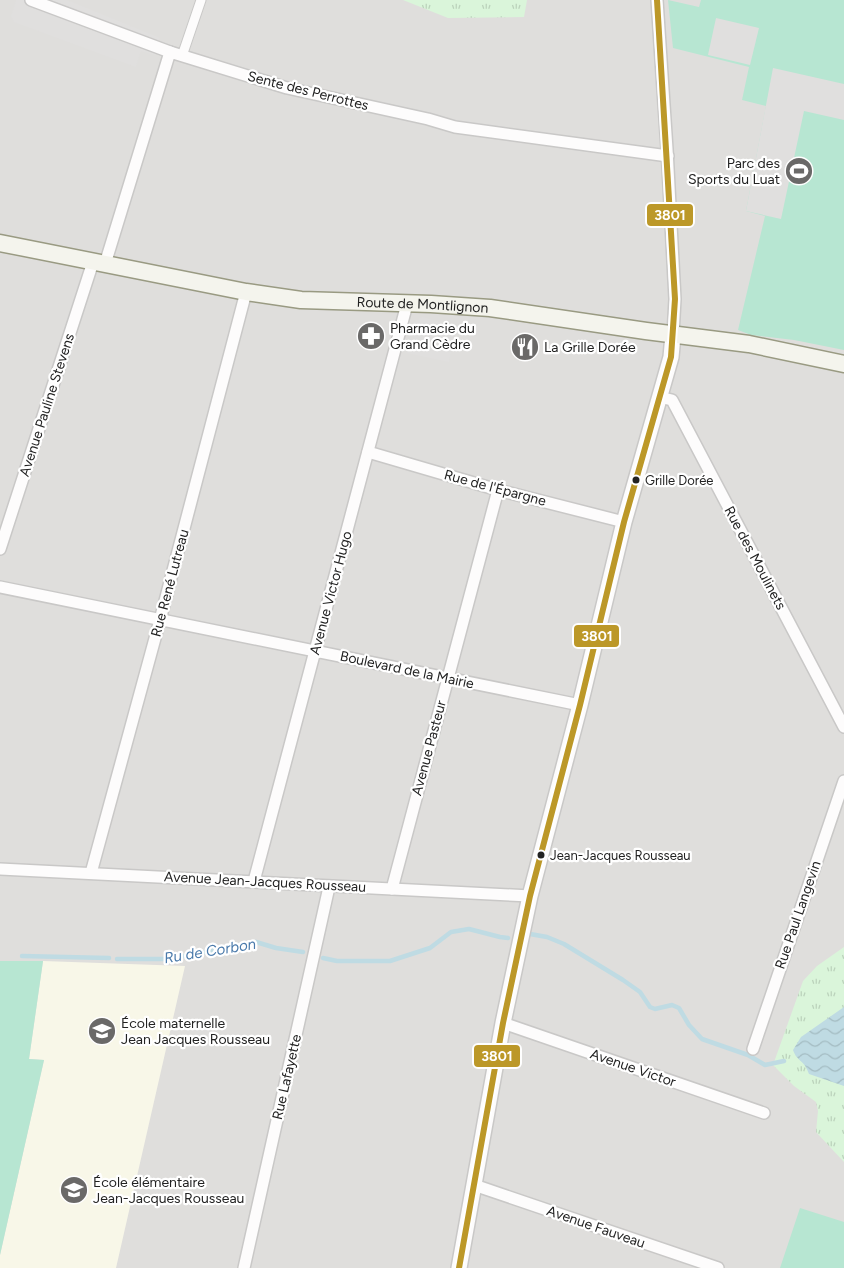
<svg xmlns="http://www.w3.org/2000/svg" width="844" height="1268" font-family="Figtree,sans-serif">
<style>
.residential{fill:#dfdedc}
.education{fill:#f8f7e8}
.park{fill:url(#park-tufts)}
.pitch{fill:#b7e6d2}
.parking{fill:#e0dfde}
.water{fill:url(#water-waves)}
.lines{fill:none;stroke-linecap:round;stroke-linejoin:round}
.stream{stroke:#bfdbe3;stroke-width:4.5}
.pedestrian-casing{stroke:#c9c8c7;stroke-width:11}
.minor-casing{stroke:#c9c8c7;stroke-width:14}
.tertiary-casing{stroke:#c9c8c7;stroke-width:18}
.secondary-casing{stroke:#999a82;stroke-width:19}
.pedestrian{stroke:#fdfcfc;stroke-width:9}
.minor{stroke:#fdfcfc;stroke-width:11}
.tertiary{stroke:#fdfcfc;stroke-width:15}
.secondary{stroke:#f4f4ed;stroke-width:16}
.bus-1-casing{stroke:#fff;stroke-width:10}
.bus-1{stroke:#bc9828;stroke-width:6}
.bus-dot{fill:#222;stroke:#fff;stroke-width:2}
.labels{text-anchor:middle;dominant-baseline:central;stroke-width:4.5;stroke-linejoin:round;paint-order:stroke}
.bus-label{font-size:13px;fill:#222;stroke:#fff;text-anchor:start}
.street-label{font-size:14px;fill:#222;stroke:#fff}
.poi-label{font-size:14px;fill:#222;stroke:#fff;text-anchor:start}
.water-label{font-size:15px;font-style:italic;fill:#4a7aab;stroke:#fff}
.line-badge{stroke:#fff;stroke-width:2}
.badge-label{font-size:14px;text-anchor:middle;font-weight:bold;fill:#fff}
</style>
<defs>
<pattern id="park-tufts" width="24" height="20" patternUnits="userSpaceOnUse" patternTransform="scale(1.25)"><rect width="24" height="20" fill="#daf5da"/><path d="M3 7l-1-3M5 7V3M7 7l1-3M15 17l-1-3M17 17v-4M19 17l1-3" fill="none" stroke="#bbd2bb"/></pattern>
<pattern id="water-waves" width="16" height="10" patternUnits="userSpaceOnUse" patternTransform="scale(1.25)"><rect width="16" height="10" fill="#bfdbe3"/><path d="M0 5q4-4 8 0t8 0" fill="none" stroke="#a4bcc2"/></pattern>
</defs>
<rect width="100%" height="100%" fill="#f0eeeb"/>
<rect class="residential" x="0" y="0" width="844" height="1268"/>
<polygon class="education" points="43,961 185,966 116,1268 0,1268 0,1255 44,1060 29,1059"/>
<g class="park">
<polygon points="403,0 527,0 524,17 448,18"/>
<polygon points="844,947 844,1162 816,1132 818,1111 816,1102 794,1086 773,1065 803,981 817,966"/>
</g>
<g class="pitch">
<polygon points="668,0 699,7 701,0 844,0 844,350 794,340 751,335 738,330 765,216 746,211 766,106 742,100 749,67 673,48"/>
<polygon points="0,961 43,961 29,1059 44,1060 0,1255"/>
<polygon points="800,1208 844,1222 844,1268 780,1268"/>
</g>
<g class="parking">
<polygon points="16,0 67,0 160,38 155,55 141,51 136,67 14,22 11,16"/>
<polygon points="716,18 759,28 750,65 708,55"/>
<polygon points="773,68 844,84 844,120 804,111 781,219 746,211"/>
<polygon points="422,317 456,326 449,362 407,353 414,322"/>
</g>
<path class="water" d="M844,1007V1086L809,1074C804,1059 797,1062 793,1050L801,1037Z"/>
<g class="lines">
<g class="stream">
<polyline points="530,934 547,937 564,944 623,980 640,992 650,1007 655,1009 672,1005 679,1008 689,1025 702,1039 748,1055 765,1065 784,1061"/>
<polyline points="22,956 109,958"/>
<polyline points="323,958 337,961 390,961 430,948 451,932 469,929 500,937 508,938"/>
<polyline points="117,959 169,959 256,942 276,948 303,952"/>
</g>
<defs>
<polyline id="pedestrian" points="182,56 201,0"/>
<g id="minor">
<polyline points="31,0 170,52"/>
<polyline points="657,0 667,149 675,299 673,335"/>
<polyline points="105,264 170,52 287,88 428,119 455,127 668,156"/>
<polyline points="659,397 672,400 844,727"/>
<polyline points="368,452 498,490 624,522"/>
<polyline points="0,549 93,262"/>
<polyline points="0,587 580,705"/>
<polyline points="0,869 530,896"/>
<polyline points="91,873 160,620 246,292"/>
<polyline points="254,881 407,304"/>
<polyline points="392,889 498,490"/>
<polyline points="503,1023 764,1113"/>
<polyline points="753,1049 844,781"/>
<polyline points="474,1185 718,1268"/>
<polyline points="244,1268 329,887"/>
</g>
<polyline id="tertiary" points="459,1268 503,1023 530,896 580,705 624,522 671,357 673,335"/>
<g id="secondary">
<path id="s1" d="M0,243L246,292L301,300L431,304L490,308L646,331L749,344L844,364"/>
</g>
</defs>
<use href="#pedestrian" class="pedestrian-casing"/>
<use href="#minor" class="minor-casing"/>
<use href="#tertiary" class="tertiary-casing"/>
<use href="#secondary" class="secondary-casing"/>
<use href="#pedestrian" class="pedestrian"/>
<use href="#minor" class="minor"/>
<use href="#tertiary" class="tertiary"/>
<use href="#secondary" class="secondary"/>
<defs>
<polyline id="bus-1" points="459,1268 503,1023 530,896 580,705 624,522 671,357 675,299 657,0"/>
</defs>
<use href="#bus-1" class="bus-1-casing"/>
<use href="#bus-1" class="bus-1"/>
</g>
<defs>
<symbol id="stadium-disc" viewBox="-11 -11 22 22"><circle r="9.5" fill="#6a6968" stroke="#fff"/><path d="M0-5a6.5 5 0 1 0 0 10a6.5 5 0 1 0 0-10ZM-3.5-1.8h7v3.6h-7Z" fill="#fff"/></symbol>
<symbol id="pharmacy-disc" viewBox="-11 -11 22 22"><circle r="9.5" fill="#6a6968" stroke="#fff"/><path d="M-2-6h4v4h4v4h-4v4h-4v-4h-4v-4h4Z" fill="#fff"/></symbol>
<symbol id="restaurant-disc" viewBox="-11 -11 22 22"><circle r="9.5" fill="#6a6968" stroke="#fff"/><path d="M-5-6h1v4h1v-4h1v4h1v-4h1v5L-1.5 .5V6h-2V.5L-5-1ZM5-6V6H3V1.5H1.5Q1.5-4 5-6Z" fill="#fff"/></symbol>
<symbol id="school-disc" viewBox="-11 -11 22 22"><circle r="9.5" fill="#6a6968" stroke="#fff"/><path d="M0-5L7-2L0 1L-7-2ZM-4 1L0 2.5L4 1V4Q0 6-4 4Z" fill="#fff"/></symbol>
</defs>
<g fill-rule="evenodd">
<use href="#stadium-disc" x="783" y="155" width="32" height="32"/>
<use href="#pharmacy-disc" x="355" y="320" width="32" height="32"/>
<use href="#restaurant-disc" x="509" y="331" width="32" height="32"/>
<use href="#school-disc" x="86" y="1015" width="32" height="32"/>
<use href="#school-disc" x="58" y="1174" width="32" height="32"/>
</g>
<g class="bus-dot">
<circle cx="636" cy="480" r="4.5"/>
<circle cx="541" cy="855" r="4.5"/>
</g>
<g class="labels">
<g class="bus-label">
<text x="645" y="480">Grille Dorée</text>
<text x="550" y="855">Jean-Jacques Rousseau</text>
</g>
<g class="street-label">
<text transform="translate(308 91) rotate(14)">Sente des Perrottes</text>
<text stroke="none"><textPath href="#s1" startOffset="428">Route de Montlignon</textPath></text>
<text transform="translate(47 405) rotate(-72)">Avenue Pauline Stevens</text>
<text transform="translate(495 488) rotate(15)">Rue de l'Épargne</text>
<text transform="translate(755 558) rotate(62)">Rue des Moulinets</text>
<text transform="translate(170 583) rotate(-75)">Rue René Lutreau</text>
<text transform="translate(331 593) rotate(-75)">Avenue Victor Hugo</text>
<text transform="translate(407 670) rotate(12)">Boulevard de la Mairie</text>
<text transform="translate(429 748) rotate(-75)">Avenue Pasteur</text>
<text transform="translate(265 882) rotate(3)">Avenue Jean-Jacques Rousseau</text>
<text transform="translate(798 915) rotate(-71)">Rue Paul Langevin</text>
<text transform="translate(633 1068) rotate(19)">Avenue Victor</text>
<text transform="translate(287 1077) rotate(-77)">Rue Lafayette</text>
<text transform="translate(596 1227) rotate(19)">Avenue Fauveau</text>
</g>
<g class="poi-label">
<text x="780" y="163" text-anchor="end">Parc des<tspan x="780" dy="16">Sports du Luat</tspan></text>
<text x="390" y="328">Pharmacie du<tspan x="390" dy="16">Grand Cèdre</tspan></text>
<text x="544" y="347">La Grille Dorée</text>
<text x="121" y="1023">École maternelle<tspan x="121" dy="16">Jean Jacques Rousseau</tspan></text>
<text x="93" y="1182">École élémentaire<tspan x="93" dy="16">Jean-Jacques Rousseau</tspan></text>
</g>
<g class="water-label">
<text transform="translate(210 951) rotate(-9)">Ru de Corbon</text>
</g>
</g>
<g class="line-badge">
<rect x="646" y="203" width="48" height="24" rx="5" fill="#bc9828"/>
<rect x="573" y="624" width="47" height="24" rx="5" fill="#bc9828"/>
<rect x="473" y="1044" width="48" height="24" rx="5" fill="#bc9828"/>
</g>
<g class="badge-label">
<text x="670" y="220">3801</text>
<text x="597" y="641">3801</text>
<text x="497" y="1061">3801</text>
</g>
</svg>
